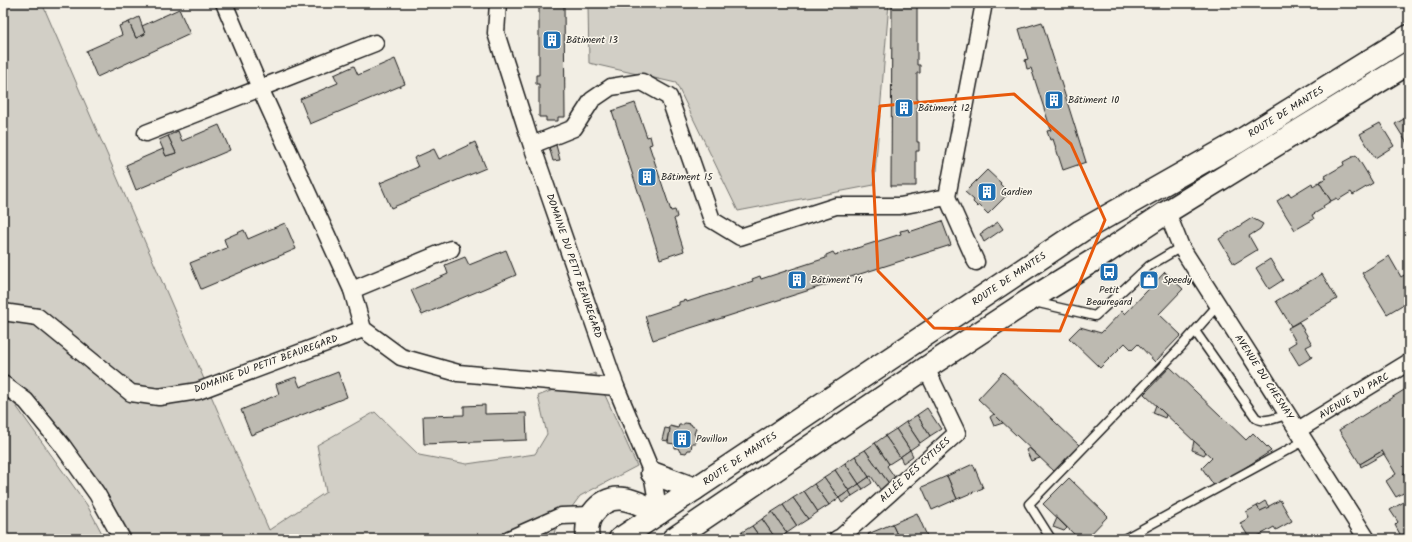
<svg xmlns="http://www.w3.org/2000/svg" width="1412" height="542" font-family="Kalam,sans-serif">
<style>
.green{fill:#d2cfc6;stroke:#777671}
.building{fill:#bdbab1;stroke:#1c1c1c}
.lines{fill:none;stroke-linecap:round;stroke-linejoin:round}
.service-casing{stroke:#1c1c1c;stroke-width:11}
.minor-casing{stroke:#1c1c1c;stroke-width:19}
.primary-casing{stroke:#1c1c1c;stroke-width:25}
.service{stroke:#fbf7ec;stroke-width:8}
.minor{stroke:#fbf7ec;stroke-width:16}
.primary{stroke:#fbf7ec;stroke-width:22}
.marked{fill:none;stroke:#e8590c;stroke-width:3;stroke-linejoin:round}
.labels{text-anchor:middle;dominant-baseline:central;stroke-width:3;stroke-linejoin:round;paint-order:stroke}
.poi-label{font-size:10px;fill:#1c1c1c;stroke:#fbf7ec;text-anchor:start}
.street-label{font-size:10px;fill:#1c1c1c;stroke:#fbf7ec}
</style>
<rect width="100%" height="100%" fill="#f2eee4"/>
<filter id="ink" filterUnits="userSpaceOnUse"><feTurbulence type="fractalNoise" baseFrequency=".025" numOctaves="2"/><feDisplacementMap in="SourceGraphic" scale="8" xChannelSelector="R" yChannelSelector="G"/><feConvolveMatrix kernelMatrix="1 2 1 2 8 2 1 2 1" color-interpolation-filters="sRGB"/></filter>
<g filter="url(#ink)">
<g class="green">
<polygon points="3,3 42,3 269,530 326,492 317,445 375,412 419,455 467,464 535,454 547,434 538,396 595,373 637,466 580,496 555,530 553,539 133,539 99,480 34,397 3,375"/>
<polygon points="588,3 889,3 874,185 738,211 676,83 589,63"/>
<polygon points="3,395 14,403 87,505 105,539 3,539"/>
</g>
<g class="building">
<polygon points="535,3 564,3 565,117 558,117 558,121 546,121 546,117 539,117 539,84 536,84 536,75 539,75 539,5 535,5"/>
<polygon points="892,3 917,3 917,65 920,65 920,73 917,73 917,142 919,142 919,151 916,151 916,186 891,186"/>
<polygon points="179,9 190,34 97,77 86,51 122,35 119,26 129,22 136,38 145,34 142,26"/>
<polygon points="139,17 145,34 136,38 129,22"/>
<polygon points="1042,22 1086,162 1063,170 1053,139 1050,140 1047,131 1051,130 1031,68 1027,69 1025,60 1028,59 1019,29"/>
<polygon points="395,59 405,84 310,124 300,99 338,83 334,75 354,66 358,75"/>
<polygon points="635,103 647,137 650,136 652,144 649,145 671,211 675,210 676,213 677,217 674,219 684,251 660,259 612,111"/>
<polygon points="1409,116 1409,144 1408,145 1395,124"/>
<polygon points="1380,123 1394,146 1375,158 1360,134"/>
<polygon points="219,125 230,150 136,190 126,165 163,149 166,156 176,153 168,136 178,131 182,141"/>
<polygon points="168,136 176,153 166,156 159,140"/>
<polygon points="475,142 486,168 391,208 380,183 418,167 414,158 434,149 439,159"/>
<polygon points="556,145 560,160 553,161 549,147"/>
<polygon points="1356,155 1373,183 1353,195 1351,192 1338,200 1337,198 1331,201 1319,182 1326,178 1325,176 1344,165 1343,162"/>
<polygon points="987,170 1001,183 1000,184 1009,193 988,214 979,205 978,207 973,202 974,200 965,192"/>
<polygon points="1319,182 1331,201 1323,206 1324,208 1312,215 1314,219 1295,230 1277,201 1289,193 1291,196 1312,183 1313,186"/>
<polygon points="1252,218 1263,224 1260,229 1249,236 1257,250 1234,264 1219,239"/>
<polygon points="942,221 951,245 653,340 645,316 679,305 679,302 686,300 687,302 753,281 752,279 760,276 761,279 826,258 826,255 833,252 835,255 901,234 900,231 905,230 908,229 909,232"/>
<polygon points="998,222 1003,229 984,242 980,234"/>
<polygon points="285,223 296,249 201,289 190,263 227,248 224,239 235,234 244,230 248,239"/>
<polygon points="506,250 516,275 422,315 411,290 448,274 445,265 465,257 469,265"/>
<polygon points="1389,256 1401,277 1409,272 1409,301 1387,314 1362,273"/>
<polygon points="1270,259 1283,280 1269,289 1256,268"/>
<polygon points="1165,272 1183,289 1159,314 1181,335 1155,362 1138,344 1132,350 1125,343 1100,368 1069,338 1080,327 1101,333 1122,311 1125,314"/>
<polygon points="1322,274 1337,299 1291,326 1276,301"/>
<polygon points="1299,322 1312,344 1306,347 1312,357 1299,365 1288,347 1296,342 1288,328"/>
<polygon points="1170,367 1246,440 1253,433 1271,451 1215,487 1202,468 1212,458 1144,394"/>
<polygon points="338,372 347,397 251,435 241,410 279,394 276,384 296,377 300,387"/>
<polygon points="1003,372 1080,446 1055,472 978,399"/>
<polygon points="1409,387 1409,435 1406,437 1409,442 1409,470 1403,474 1409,484 1409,490 1396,497 1386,481 1396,474 1382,451 1360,464 1339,430"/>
<polygon points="485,405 485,414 526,413 527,440 424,444 423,416 464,415 464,406"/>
<polygon points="1156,405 1166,415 1165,418 1153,413"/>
<polygon points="927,408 941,429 930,436 917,415"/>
<polygon points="994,414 1003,423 994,426 990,417"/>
<polygon points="917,415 930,436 920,443 906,422"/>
<polygon points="906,422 920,443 910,450 896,429"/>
<polygon points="685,423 691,424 692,426 696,428 694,434 697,437 696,443 692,443 691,450 688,450 686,453 680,452 678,448 675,448 675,444 668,443 670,426 678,428 679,425 682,425"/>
<polygon points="665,428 670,429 668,441 662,440"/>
<polygon points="896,429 910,450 900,457 885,436"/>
<polygon points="885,436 900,457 889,464 875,443"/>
<polygon points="1194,441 1206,452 1204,455 1192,450"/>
<polygon points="875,443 889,464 887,466 896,479 890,485 865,450"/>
<polygon points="1029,448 1040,458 1031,461 1026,450"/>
<polygon points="865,450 890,485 882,492 871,476 869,477 855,456"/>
<polygon points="910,450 913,456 903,463 900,457"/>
<polygon points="1382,451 1384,454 1361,467 1360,464"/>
<polygon points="855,456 869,477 859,484 845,463"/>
<polygon points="845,463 859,484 849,491 835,470"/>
<polygon points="973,464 983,488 957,499 947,476"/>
<polygon points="835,470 849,491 839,498 824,477"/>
<polygon points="947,476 957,499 932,510 922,487"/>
<polygon points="824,477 839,498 829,505 814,484"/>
<polygon points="869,477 872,483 863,489 859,484"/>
<polygon points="1069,478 1108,516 1086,539 1079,539 1043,504"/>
<polygon points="814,484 829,505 818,512 804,491"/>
<polygon points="859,484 863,489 852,496 849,491"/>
<polygon points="804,491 818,512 808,519 793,498"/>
<polygon points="849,491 852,496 842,503 839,498"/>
<polygon points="793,498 808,519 797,526 783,505"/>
<polygon points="1409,499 1409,531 1401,536 1395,525 1398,522 1390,510"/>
<polygon points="1280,500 1292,521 1276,530 1274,527 1253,539 1250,539 1240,523 1249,518 1246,512 1257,506 1260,511"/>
<polygon points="1265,501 1269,507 1260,511 1257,506"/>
<polygon points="783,505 797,526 787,533 772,512"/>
<polygon points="772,512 787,533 778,539 776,539 762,519"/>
<polygon points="917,513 927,536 921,539 899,539 892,524"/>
<polygon points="1057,518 1067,528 1064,531 1053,527"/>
<polygon points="762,519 776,539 761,539 752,526"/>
<polygon points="892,524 899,539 870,539 868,534"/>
<polygon points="752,526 761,539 746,539 742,532"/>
<polygon points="742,532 746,539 732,539"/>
</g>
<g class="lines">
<defs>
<g id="service">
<polyline points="1034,302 1095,316 1149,266 1181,247"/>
<path d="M1195,331L1256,418C1264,424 1279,417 1288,414"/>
<polyline points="1051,539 1029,504 1179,349 1218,305"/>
<polyline points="1124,539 1304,441"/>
</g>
<g id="minor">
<polyline points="224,3 260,88 352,290 363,329 401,357 458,373 616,387"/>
<polyline points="498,3 496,33 530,140 616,387 652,473 659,513"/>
<polyline points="146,133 375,43"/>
<polyline points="532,145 574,128 592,100 611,87 642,82 669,97 712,220 740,237 836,206 900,206 947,197 984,3"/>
<polyline points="947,197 976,262"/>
<polyline points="1167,212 1181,247 1367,539"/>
<polyline points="352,290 451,249"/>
<polyline points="3,312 38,317 131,393 159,397 198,391 363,329"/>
<polyline points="3,384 26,401 62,445 97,494 122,539"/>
<polyline points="1298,430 1409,362"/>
<polyline points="509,539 561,516 591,515"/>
<polyline points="837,539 841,537 957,433 926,368"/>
</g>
<g id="primary">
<polyline points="652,473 695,489"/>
<path d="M588,539C586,529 587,521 593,513C613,487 636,502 659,513"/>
<polyline points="620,539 1081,231 1238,142 1409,36"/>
<polyline points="673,539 926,368 1028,301 1099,257 1167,212 1409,63"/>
</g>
</defs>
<use href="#service" class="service-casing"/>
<use href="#minor" class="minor-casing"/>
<use href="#primary" class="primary-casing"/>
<use href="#service" class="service"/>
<use href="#minor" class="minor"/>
<use href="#primary" class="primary"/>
</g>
</g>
<path class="marked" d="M1014,94L1071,144L1105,220L1060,331L934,328L878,271L873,171L880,106Z"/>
<defs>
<symbol id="building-square" viewBox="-11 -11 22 22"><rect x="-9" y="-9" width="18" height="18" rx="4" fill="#1f6fb2" stroke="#fbf7ec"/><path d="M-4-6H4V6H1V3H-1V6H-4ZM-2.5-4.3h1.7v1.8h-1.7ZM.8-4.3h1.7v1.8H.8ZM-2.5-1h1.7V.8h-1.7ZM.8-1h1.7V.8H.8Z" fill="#fff"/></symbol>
<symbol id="bus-square" viewBox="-11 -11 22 22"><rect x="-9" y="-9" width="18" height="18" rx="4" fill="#1f6fb2" stroke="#fbf7ec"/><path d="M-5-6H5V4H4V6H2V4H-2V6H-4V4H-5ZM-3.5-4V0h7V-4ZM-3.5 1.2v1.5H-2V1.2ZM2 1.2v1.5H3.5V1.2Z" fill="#fff"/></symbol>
<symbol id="shop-square" viewBox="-11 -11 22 22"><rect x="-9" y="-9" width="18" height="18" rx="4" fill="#1f6fb2" stroke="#fbf7ec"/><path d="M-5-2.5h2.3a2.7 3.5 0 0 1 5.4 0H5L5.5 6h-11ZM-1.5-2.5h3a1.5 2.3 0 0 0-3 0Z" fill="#fff"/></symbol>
</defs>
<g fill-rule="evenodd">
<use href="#building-square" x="541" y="29" width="22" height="22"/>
<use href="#building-square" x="1043" y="89" width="22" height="22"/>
<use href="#building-square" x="893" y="97" width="22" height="22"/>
<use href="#building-square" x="636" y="166" width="22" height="22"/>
<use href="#building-square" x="976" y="181" width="22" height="22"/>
<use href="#bus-square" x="1098" y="261" width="22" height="22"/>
<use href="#building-square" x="786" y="269" width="22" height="22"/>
<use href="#shop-square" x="1138" y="269" width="22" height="22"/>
<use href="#building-square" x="671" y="428" width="22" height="22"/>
</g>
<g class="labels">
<g class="poi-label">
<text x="566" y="40">Bâtiment 13</text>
<text x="1068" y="100">Bâtiment 10</text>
<text x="918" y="108">Bâtiment 12</text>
<text x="661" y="177">Bâtiment 15</text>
<text x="1001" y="192">Gardien</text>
<text x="811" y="280">Bâtiment 14</text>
<text x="1163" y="280">Speedy</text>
<text x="1109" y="290" text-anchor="middle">Petit<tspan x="1109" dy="12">Beauregard</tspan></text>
<text x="696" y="439">Pavillon</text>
</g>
<g class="street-label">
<text transform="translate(1286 112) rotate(-32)">ROUTE DE MANTES</text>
<text transform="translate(574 266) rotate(71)">DOMAINE DU PETIT BEAUREGARD</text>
<text transform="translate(1009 279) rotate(-34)">ROUTE DE MANTES</text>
<text transform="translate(266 364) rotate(-20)">DOMAINE DU PETIT BEAUREGARD</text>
<text transform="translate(1264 377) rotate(57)">AVENUE DU CHESNAY</text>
<text transform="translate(1354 396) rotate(-31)">AVENUE DU PARC</text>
<text transform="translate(740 459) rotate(-34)">ROUTE DE MANTES</text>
<text transform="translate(915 470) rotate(-42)">ALLÉE DES CYTISES</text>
</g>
</g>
<rect width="1412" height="542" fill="none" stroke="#fbf7ec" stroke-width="16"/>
<rect x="8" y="8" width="1396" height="526" fill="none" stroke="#1c1c1c" stroke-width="1.5" filter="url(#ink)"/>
</svg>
